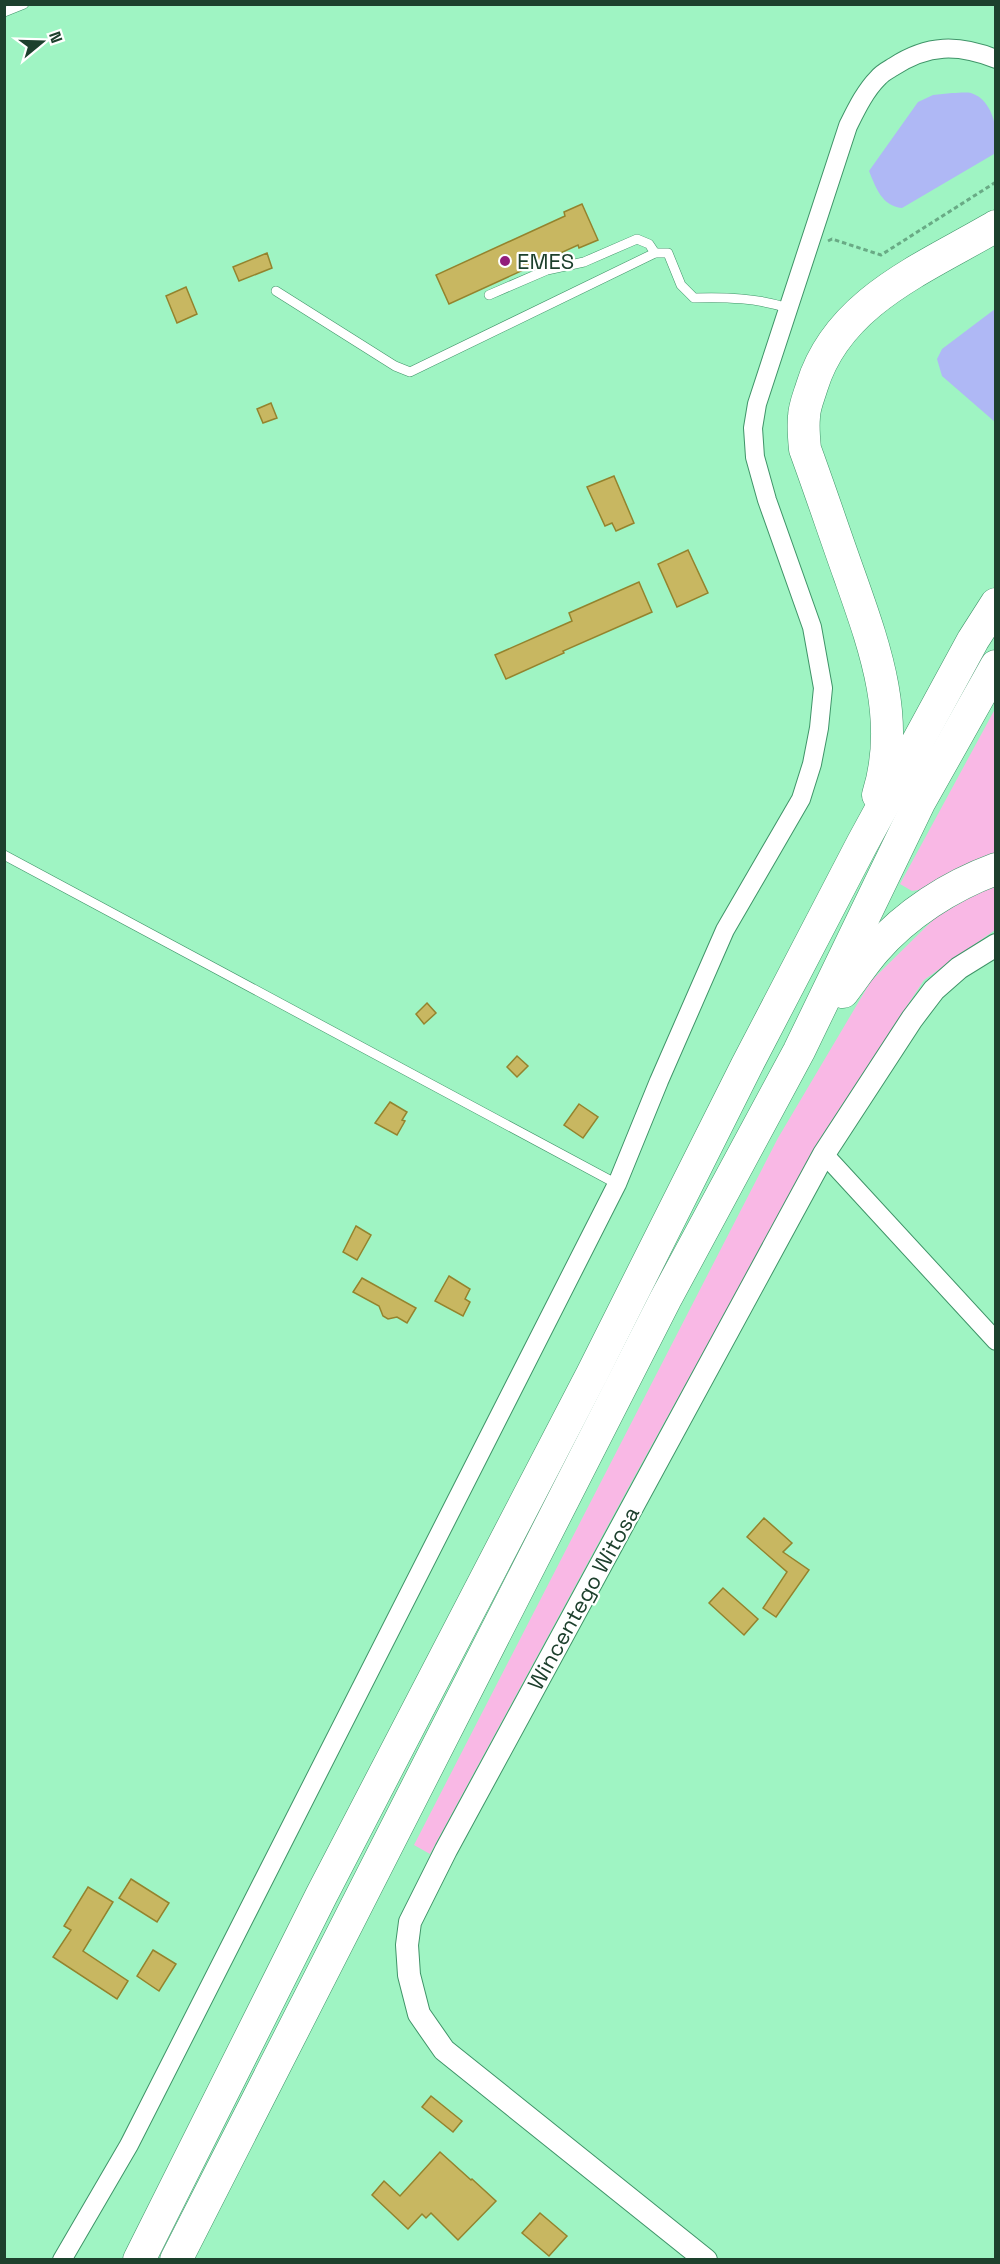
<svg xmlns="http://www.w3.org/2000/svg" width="1000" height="2264" font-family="'Space Grotesk',sans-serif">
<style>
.green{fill:#f9b8e5}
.water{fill:#afb8f5}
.building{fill:#c8b761;stroke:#94832d;stroke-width:1.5}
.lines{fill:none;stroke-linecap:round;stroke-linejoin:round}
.service-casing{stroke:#3f9468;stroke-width:10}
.minor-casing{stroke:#3f9468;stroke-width:20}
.tertiary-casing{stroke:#3f9468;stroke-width:24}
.motorway-casing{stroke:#3f9468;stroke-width:33}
.path{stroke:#69aa85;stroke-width:3;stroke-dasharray:4.5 3;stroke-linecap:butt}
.service{stroke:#fff;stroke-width:9}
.minor{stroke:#fff;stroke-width:18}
.tertiary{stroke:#fff;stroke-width:22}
.motorway{stroke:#fff;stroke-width:32}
.poi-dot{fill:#921d7b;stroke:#fff;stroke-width:2}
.labels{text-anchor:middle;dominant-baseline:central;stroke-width:4.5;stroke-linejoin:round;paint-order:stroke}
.poi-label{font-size:22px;fill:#1d402d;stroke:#fff;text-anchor:start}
.street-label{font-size:22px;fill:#1d402d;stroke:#fff}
</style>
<rect width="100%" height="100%" fill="#9ff4c3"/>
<g class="green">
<polygon points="995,709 995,855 924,889 912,891 900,884"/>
<polygon points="995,883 995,930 924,980 825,1131 632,1481 430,1854 414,1845 778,1138 871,981 936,917"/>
</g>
<g class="water">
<path d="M952,93C958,93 966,92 971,93C994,100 1000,135 994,154L902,208C882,206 876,188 869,171L918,102L933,95Z"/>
<polygon points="995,309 995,422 942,376 937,359 942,349"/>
</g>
<g class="building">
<polygon points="582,204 598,240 579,248 578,245 449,304 436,275 565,216 564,212"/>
<polygon points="267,253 272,268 239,281 233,267"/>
<polygon points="186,287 197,314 177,323 166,296"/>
<polygon points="271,403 277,418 263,423 257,409"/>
<polygon points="614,476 634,523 616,531 612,523 605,526 587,487"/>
<polygon points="688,550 708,593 677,607 658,564"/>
<polygon points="639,582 652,612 563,651 564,653 506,679 495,655 572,621 569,613"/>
<polygon points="427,1003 436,1013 424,1024 416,1014"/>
<polygon points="517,1056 528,1066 517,1077 507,1067"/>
<polygon points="390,1102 407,1112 402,1120 405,1121 397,1135 375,1123"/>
<polygon points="579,1104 598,1117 583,1138 564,1125"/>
<polygon points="356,1226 371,1235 357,1260 343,1252"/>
<polygon points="449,1276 470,1289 465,1299 470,1302 463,1316 435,1301"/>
<polygon points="362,1278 416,1308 407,1323 397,1317 388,1319 383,1316 379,1306 353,1292"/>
<polygon points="764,1518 792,1543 783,1552 809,1570 776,1617 763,1608 787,1572 747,1537"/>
<polygon points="723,1588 758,1619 744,1635 709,1603"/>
<polygon points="131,1879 169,1903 157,1922 119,1898"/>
<polygon points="88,1887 113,1902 83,1951 128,1981 117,1999 53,1957 71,1930 64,1926"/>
<polygon points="153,1950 176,1964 159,1991 137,1976"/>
<polygon points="431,2096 462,2121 453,2132 422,2107"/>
<polygon points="440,2152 471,2180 472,2179 496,2201 458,2240 431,2213 426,2218 422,2214 408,2229 372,2195 384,2181 400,2196"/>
<polygon points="540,2213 567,2236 549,2256 522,2233"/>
</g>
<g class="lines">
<defs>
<g id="service">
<polyline points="4,12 24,4"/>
<path d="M276,291L395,366L410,372L655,253H668L681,285L694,298C726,297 757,298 788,308"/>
<polyline points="489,295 547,270 584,262 637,239 649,244 655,253"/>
<polyline points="4,855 617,1184"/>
</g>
<g id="minor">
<polyline points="824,1154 996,1341"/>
<path d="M62,2260L129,2145L617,1184L659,1081L725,930L801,799L812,764L819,728L823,688L812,627L767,500L755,457L753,428L757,404L848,126C856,110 865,91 878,78C882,73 888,70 893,67C928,44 958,44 996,59"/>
</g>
<polyline id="tertiary" points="706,2260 444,2050 419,2014 409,1975 407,1945 410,1922 446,1850 824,1154 912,1019 934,990 959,968 996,945"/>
<g id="motorway">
<path d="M878,795C902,719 874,645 849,574C834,532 820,490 805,449C804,439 803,427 804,417C804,407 809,396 812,386C838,301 925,268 996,226"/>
<path d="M843,992C853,979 863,964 874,951C906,914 950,886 996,869"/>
<polyline points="139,2260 321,1896 592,1374 747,1065 862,844 973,640 996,604"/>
<polyline points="176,2260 665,1300 799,1051 919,803 996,666"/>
</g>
</defs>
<use href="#service" class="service-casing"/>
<use href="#minor" class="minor-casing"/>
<use href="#tertiary" class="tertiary-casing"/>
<use href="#motorway" class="motorway-casing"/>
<polyline class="path" points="828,241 832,239 881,255 996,182"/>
<use href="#service" class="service"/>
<use href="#minor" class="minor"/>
<use href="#tertiary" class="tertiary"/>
<use href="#motorway" class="motorway"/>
</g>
<circle class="poi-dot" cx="505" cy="261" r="6"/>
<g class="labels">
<g class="poi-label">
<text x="517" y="261">EMES</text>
</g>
<g class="street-label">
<text transform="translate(583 1598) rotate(-61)">Wincentego Witosa</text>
</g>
</g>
<rect width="1000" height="2264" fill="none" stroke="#1d402d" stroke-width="12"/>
<g transform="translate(42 42) rotate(71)" stroke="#ffffff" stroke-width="4.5" paint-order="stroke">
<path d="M0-4.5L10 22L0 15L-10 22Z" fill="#1d402d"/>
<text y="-9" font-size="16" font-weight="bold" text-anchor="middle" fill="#1d402d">N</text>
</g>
</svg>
